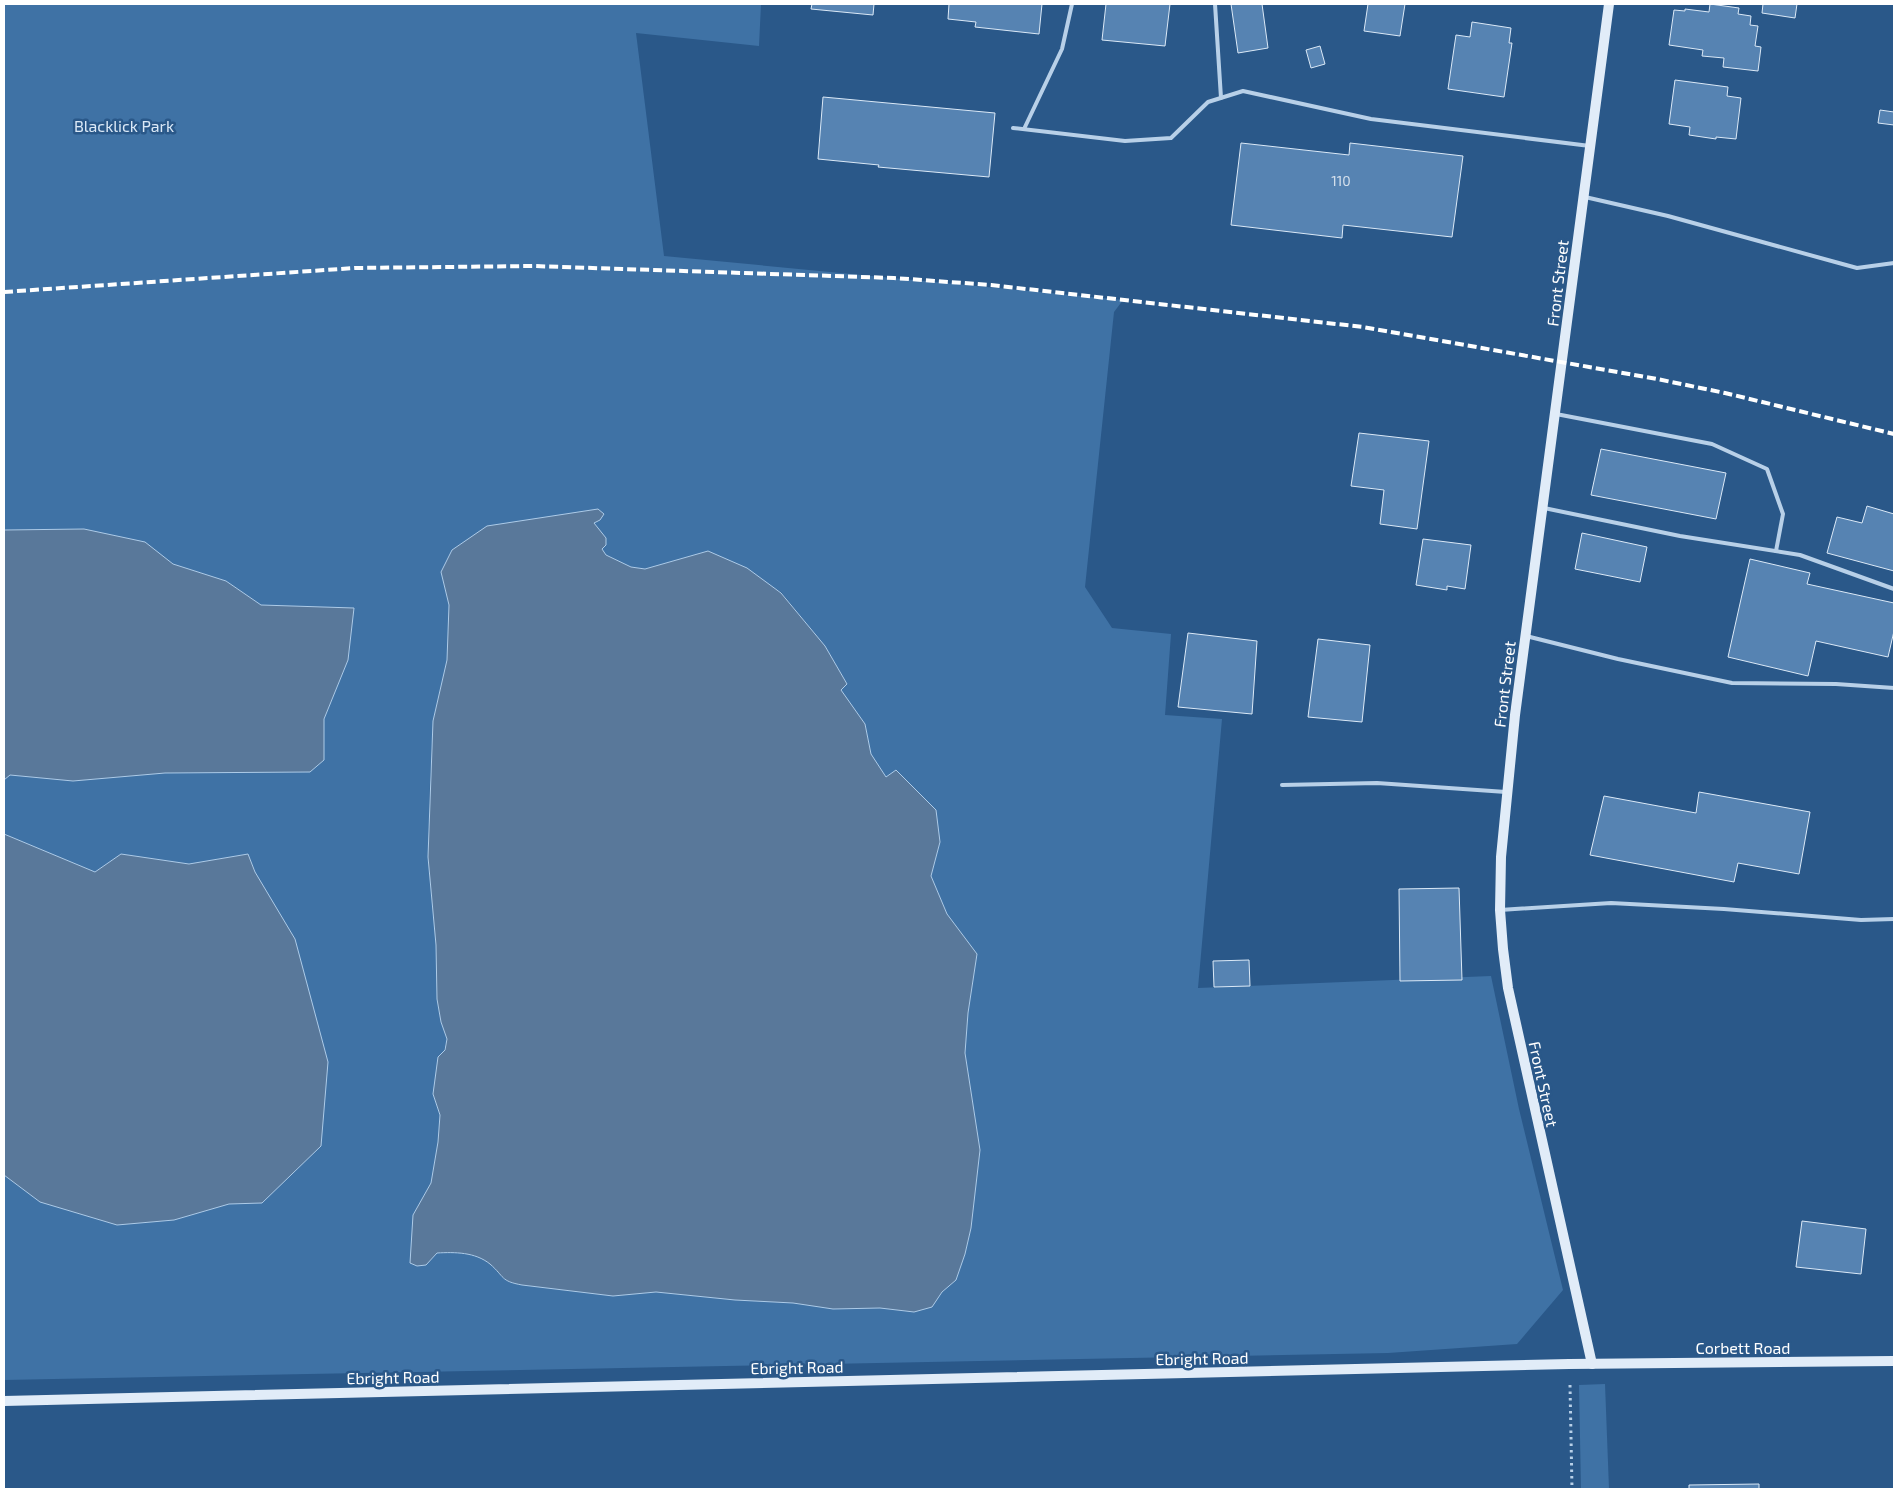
<svg xmlns="http://www.w3.org/2000/svg" width="1898" height="1493" font-family="'Exo 2',sans-serif">
<style>
.green{fill:#3f72a5;fill-rule:evenodd}
.water{fill:#59789a;stroke:#adcbe8}
.building{fill:#5683b2;stroke:#dbe9f7}
.lines{fill:none;stroke-linecap:round;stroke-linejoin:round}
.path{stroke:#b8d0e8;stroke-width:3;stroke-dasharray:2.5 4;stroke-linecap:butt}
.lane{stroke:#b8d0e8;stroke-width:4}
.secondary{stroke:#e1ecf8;stroke-width:10}
.rail{stroke:#fff;stroke-width:4;stroke-dasharray:9 4;stroke-linecap:butt}
.labels{text-anchor:middle;dominant-baseline:central;stroke-width:5;stroke-linejoin:round;paint-order:stroke}
.number-label{font-size:14px;fill:#d5e0ec}
.park-label{font-size:16px;fill:#dbe9f7;stroke:#2a5889}
.street-label{font-size:16px;fill:#fff;stroke:#2a5889}
</style>
<rect width="100%" height="100%" fill="#2a5889"/>
<g class="green">
<path d="M4,4H761L759,46L636,33L664,256L1123,300L1114,312L1085,587L1112,628L1171,634L1165,715L1222,719L1198,988L1491,976L1519,1109L1563,1290L1517,1344L1388,1353L4,1380V1175L40,1202L117,1225L174,1220L229,1204L262,1203L255,871L248,854L189,864L121,854L95,872L4,834V780L10,775L73,781L165,773L310,772L324,760V719L348,660L354,608L261,605L226,581L173,564L144,542L84,529L4,530ZM598,509L594,523L599,529L601,548L606,555L631,567L645,569L708,551L781,592L825,646L847,684L840,690L865,724L870,754L886,777L897,770L940,842L931,876L947,914L977,954L968,1013L965,1053L980,1150L971,1228L965,1254L956,1280L942,1292L932,1306L914,1312L880,1308L833,1309L793,1303L735,1300L656,1292L613,1296L522,1285C500,1281 505,1277 490,1264C475,1251 455,1252 437,1253L430,1261L411,1263L413,1215L431,1183L438,1142L440,1115L433,1094L447,1039L441,1022L437,999L436,945L428,857L430,783L433,721L447,660L449,605L441,572L452,550L460,545L545,518Z"/>
<polygon points="1605,1384 1609,1489 1581,1489 1579,1385"/>
</g>
<g class="water">
<path d="M598,509L604,514L600,520L594,523L606,538V545L602,549L606,555L631,567L645,569L708,551L747,568L781,593L825,646L847,684L841,690L865,724L871,754L886,777L896,770L936,810L940,842L931,876L947,914L977,954L968,1013L965,1053L980,1150L971,1228L965,1254L956,1280L942,1292L932,1307L914,1312L880,1308L833,1309L793,1303L735,1300L656,1292L613,1296L522,1285C500,1281 505,1277 490,1264C475,1252 455,1252 437,1253L426,1265L417,1266L410,1263L413,1215L431,1183L438,1142L440,1115L433,1094L438,1057L445,1050L447,1039L441,1022L437,999L436,945L428,857L433,721L447,660L449,605L441,572L452,550L487,526Z"/>
<polygon points="84,529 145,542 173,564 226,581 261,605 354,608 348,660 324,719 324,760 310,772 165,773 73,781 10,775 4,780 4,530"/>
<polygon points="4,834 95,872 121,854 189,864 248,854 255,872 295,939 328,1062 321,1146 262,1203 229,1204 174,1220 117,1225 40,1202 4,1175"/>
</g>
<g class="building">
<polygon points="812,4 874,4 873,15 811,9"/>
<polygon points="949,4 1042,4 1039,34 975,27 976,22 948,19"/>
<polygon points="1106,4 1170,4 1165,46 1102,40"/>
<polygon points="1231,4 1262,4 1268,48 1238,53"/>
<polygon points="1368,4 1405,4 1400,36 1364,31"/>
<polygon points="1710,4 1739,8 1738,14 1751,16 1750,25 1758,26 1755,46 1761,47 1758,71 1723,67 1724,58 1702,56 1703,50 1669,45 1674,10 1685,11 1685,9 1709,12"/>
<polygon points="1763,4 1797,4 1795,18 1762,13"/>
<polygon points="1472,22 1511,28 1509,43 1512,43 1504,97 1448,89 1456,35 1470,37"/>
<polygon points="1320,46 1325,64 1311,68 1306,50"/>
<polygon points="1675,80 1728,87 1727,96 1741,98 1736,139 1716,137 1716,139 1689,135 1690,127 1669,124"/>
<polygon points="823,97 995,113 989,177 878,167 879,165 818,159"/>
<polygon points="1880,110 1894,112 1894,125 1878,123"/>
<polygon points="1241,143 1349,155 1350,143 1463,156 1452,237 1343,225 1342,238 1231,225"/>
<polygon points="1359,433 1429,441 1417,529 1380,524 1384,490 1351,486"/>
<polygon points="1601,449 1726,473 1716,519 1591,495"/>
<polygon points="1867,506 1894,514 1894,571 1827,553 1837,517 1862,523"/>
<polygon points="1582,533 1647,547 1640,582 1575,569"/>
<polygon points="1423,539 1471,545 1465,589 1447,586 1447,590 1416,585"/>
<polygon points="1750,559 1810,573 1807,584 1894,603 1894,631 1888,657 1816,641 1808,676 1728,657"/>
<polygon points="1188,633 1257,641 1252,714 1178,707"/>
<polygon points="1318,639 1370,645 1362,722 1308,717"/>
<polygon points="1699,792 1810,812 1799,874 1738,863 1734,882 1590,855 1604,796 1696,813"/>
<polygon points="1459,888 1462,980 1400,981 1399,889"/>
<polygon points="1249,960 1250,986 1214,987 1213,961"/>
<polygon points="1802,1221 1866,1229 1861,1274 1796,1267"/>
<polygon points="1759,1484 1759,1489 1689,1489 1689,1485"/>
</g>
<g class="lines">
<polyline class="path" points="1570,1385 1572,1489"/>
<g class="lane">
<polyline points="1215,4 1221,98"/>
<polyline points="1013,128 1125,141 1171,138 1208,102 1243,91 1371,119 1590,146"/>
<polyline points="1024,129 1062,49 1072,4"/>
<polyline points="1585,197 1668,216 1857,268 1894,263"/>
<polyline points="1556,414 1712,444 1767,469 1783,514 1776,551"/>
<polyline points="1544,508 1680,536 1800,555 1894,589"/>
<polyline points="1526,636 1618,659 1732,683 1836,684 1894,688"/>
<polyline points="1282,785 1377,783 1506,792"/>
<polyline points="1500,910 1611,903 1724,909 1861,920 1894,919"/>
</g>
<g class="secondary">
<polyline points="1592,1364 1508,988 1503,949 1500,910 1501,857 1515,715 1609,4"/>
<polyline points="4,1401 1569,1364 1894,1361"/>
</g>
<polyline class="rail" points="4,292 355,268 533,266 894,278 991,285 1363,327 1657,379 1725,393 1894,434"/>
</g>
<g class="labels">
<g class="number-label">
<text x="1341" y="180">110</text>
</g>
<g class="park-label">
<text x="124" y="125">Blacklick Park</text>
</g>
<g class="street-label">
<text transform="translate(1557 283) rotate(-83)">Front Street</text>
<text transform="translate(1504 684) rotate(-83)">Front Street</text>
<text transform="translate(1544 1084) rotate(78)">Front Street</text>
<text x="1743" y="1347">Corbett Road</text>
<text transform="translate(1202 1358) rotate(-1)">Ebright Road</text>
<text transform="translate(797 1367) rotate(-1)">Ebright Road</text>
<text transform="translate(393 1377) rotate(-1)">Ebright Road</text>
</g>
</g>
<rect width="1898" height="1493" fill="none" stroke="#ffffff" stroke-width="10"/>
</svg>
